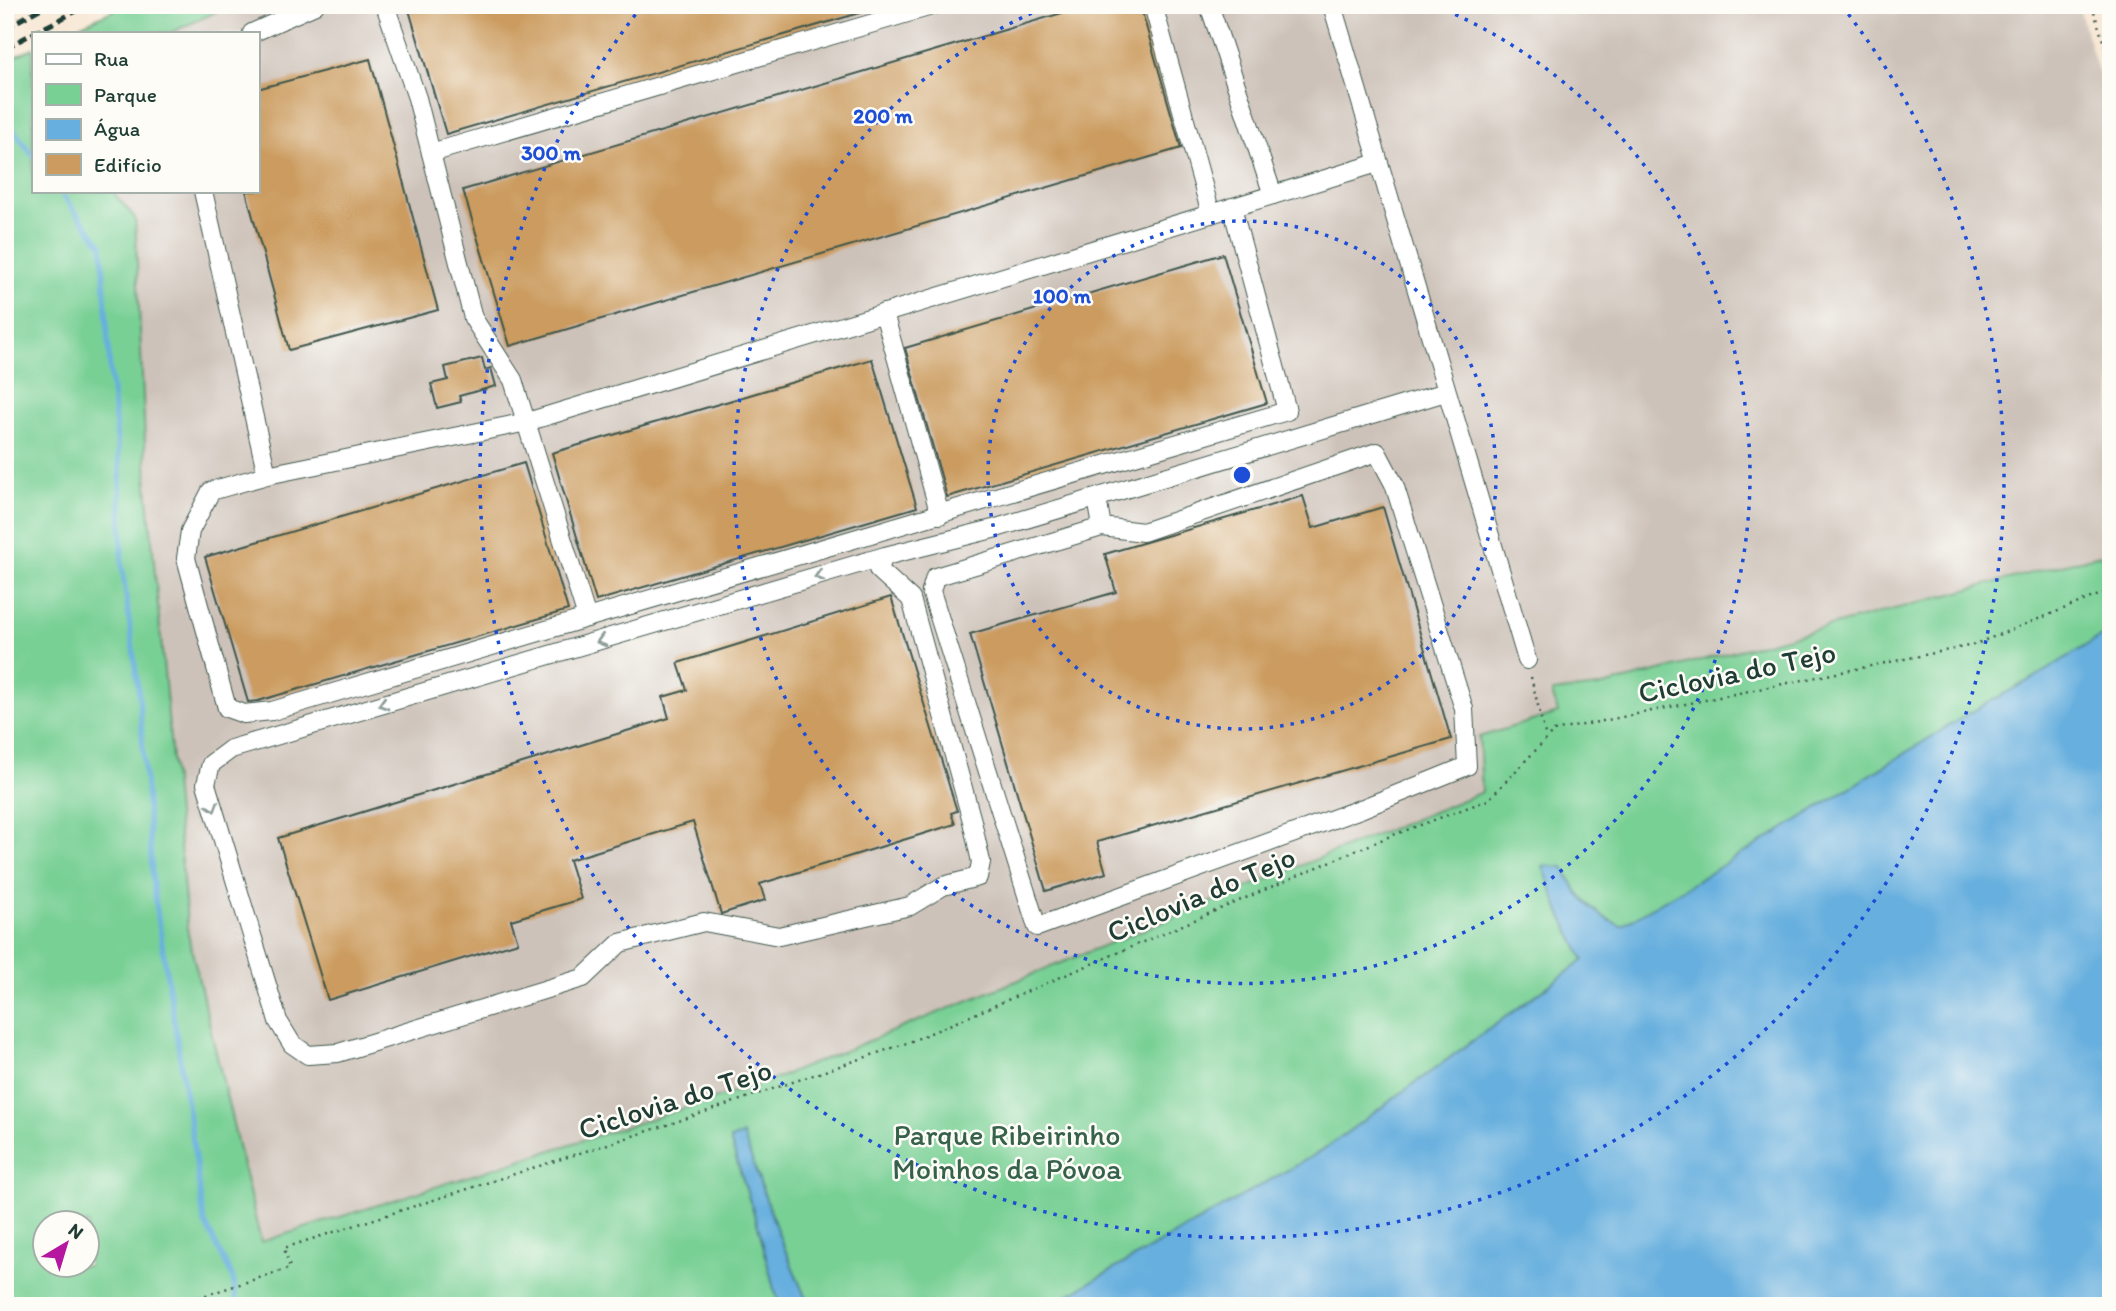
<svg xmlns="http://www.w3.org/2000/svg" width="2116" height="1311" font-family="Itim,sans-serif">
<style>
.industrial{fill:#cdc2b9}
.green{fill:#79d095;stroke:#4c8664;stroke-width:2;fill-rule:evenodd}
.water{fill:#66afde;stroke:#427689;stroke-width:2}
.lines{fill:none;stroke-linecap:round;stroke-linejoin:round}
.stream{stroke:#66afde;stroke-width:5}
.building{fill:#cb9b5f}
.minor-casing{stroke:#3f564c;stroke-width:20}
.path{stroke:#3f564c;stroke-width:2.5;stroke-dasharray:2 5;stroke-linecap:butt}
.minor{stroke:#fff;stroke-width:18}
.rail{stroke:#1f3d34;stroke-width:5;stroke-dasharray:10 5;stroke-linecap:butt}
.oneway{stroke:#8f9e9a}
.ring{fill:none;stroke:#1d4ed8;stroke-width:3.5;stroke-dasharray:3.5 7}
.labels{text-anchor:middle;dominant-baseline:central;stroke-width:5;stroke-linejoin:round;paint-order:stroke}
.street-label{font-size:30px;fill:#1f3d34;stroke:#fdfcf7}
.park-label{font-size:30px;fill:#36624c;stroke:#fdfcf7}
.centre{fill:#1d4ed8;stroke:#fdfcf7;stroke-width:3.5}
.ring-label{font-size:21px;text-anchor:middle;font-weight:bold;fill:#1d4ed8;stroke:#fdfcf7;stroke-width:5;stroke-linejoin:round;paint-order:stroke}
</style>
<rect width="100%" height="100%" fill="#fdfcf7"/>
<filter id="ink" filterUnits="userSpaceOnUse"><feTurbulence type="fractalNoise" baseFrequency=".0143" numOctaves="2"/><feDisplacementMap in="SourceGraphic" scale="14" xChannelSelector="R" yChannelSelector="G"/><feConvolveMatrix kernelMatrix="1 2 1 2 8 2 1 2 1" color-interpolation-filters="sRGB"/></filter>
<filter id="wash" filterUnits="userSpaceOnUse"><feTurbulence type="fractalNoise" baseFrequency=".00686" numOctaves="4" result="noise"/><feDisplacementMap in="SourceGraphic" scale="28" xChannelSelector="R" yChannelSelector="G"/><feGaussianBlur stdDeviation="1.57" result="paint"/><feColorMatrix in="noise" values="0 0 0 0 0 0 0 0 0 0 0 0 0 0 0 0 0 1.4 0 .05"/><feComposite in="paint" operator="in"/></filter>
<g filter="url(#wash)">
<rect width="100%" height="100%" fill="#f7e6d2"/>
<polygon class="industrial" points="231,5 2078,5 2111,114 2111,552 1599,687 1553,692 1558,713 1480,737 1483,792 770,1081 260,1242 188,934 147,486 135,218 112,191 257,191 257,33 170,33"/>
<g class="green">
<polygon points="125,5 231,5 170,33 64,33"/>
<path d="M33,48V191H112L135,218L147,486L188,934L261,1242L770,1081L1482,792L1479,737L1558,713L1552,692L1599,687L2111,552V630L2037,676L1968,714L1777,833L1621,926C1589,911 1579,898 1563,867H1544L1560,912L1584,960L1323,1150L1049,1306H809L778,1233L743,1135L730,1140L759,1229L774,1289L781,1306H5V61ZM46,1224H88V1266H46Z"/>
</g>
<g class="water">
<path d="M2111,630V1306H1049L1323,1150L1584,960L1560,912L1543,866L1563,867C1578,897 1590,913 1621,926L1777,833L1968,714L2037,676Z"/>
<polygon points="743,1135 778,1233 809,1306 781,1306 774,1289 759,1229 730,1139"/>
</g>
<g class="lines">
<g class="stream">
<polyline points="5,118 33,156"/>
<polyline points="59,191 102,245 110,371 120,469 122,565 139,695 153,885 192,1136 204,1221 232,1276 238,1306"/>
</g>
</g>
<g id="blocks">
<g class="building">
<polygon points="426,5 872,5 873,9 446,134 409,10"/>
<polygon points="1089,5 1140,5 1181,148 510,346 463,190"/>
<polygon points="370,59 438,310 289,350 246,191 257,191 257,89"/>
<polygon points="1223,254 1267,403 947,497 905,348"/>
<polygon points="482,358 485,370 491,368 496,386 459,396 461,402 437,408 431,384 448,380 445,367"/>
<polygon points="872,359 917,507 596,601 552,453"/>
<polygon points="524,463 568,610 258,701 248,702 205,557"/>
<polygon points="1303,496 1313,528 1383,507 1451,739 1097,842 1106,873 1046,891 970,634 1116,592 1105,554"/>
<polygon points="891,597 957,811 951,813 955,824 760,884 765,900 721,914 693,822 569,860 581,899 511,920 518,942 328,1000 278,838 669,718 663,697 687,690 678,663"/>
</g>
</g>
</g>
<g filter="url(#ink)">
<use href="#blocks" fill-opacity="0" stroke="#3f564c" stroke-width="2"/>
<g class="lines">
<defs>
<g id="minor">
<polyline points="385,5 417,98 473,318 513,380 587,618"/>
<polyline points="1153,5 1211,214"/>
<polyline points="1209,5 1273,195"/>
<polyline points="1332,5 1527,660"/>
<polyline points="252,33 315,5"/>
<polyline points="431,153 935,5"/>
<polyline points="203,191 267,475"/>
<polyline points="1232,207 1287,411 272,711 244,714 227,708 186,558 190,531 211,491 267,475 527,422 1378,163"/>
<polyline points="884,313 940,515"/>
<polyline points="1097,498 1102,527 935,577 931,591 1037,927 1363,808 1467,766 1464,709 1394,484 1377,452 1143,532 1102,527"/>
<polyline points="885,556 878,569 911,599 972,821 981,862 978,877 943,886 910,906 779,936 704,922 620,943 583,978 338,1053 308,1055 292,1044 278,1021 206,784 211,764 231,749 885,556 993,529 1446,392"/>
</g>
</defs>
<use href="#minor" class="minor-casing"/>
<g class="path">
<polyline points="2092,5 2111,67"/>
<polyline points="1531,677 1546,738"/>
<polyline points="172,1306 290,1268 284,1248 667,1125 907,1043 1388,837 1488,800 1554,731 1973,645 2111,590"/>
</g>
<use href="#minor" class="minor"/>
<g class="rail">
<polyline points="5,14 22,5"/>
<polyline points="5,28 47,5"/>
<polyline points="5,48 88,5"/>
</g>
</g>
<defs><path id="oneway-chevron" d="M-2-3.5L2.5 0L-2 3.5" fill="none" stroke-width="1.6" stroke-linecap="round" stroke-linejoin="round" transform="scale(1.75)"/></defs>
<g class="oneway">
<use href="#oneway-chevron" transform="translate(819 576) rotate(163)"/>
<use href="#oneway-chevron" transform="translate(601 641) rotate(164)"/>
<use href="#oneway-chevron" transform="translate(383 704) rotate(164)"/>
<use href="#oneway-chevron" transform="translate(213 807) rotate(73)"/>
</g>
</g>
<g class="ring">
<circle cx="1242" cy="475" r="254"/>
<path d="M1436 6A508 508 0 1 1 1048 6"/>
<path d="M1842 6A762 762 0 1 1 642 6"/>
</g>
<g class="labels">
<g class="street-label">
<text transform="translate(1737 672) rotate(-12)">Ciclovia do Tejo</text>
<text transform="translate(1201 894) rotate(-23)">Ciclovia do Tejo</text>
<text transform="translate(675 1099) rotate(-18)">Ciclovia do Tejo</text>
</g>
<g class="park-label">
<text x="1007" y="1134">Parque Ribeirinho<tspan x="1007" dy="34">Moinhos da Póvoa</tspan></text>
</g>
</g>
<circle cx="1242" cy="475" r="10" class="centre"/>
<g class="ring-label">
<text x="883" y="123">200 m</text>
<text x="551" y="160">300 m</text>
<text x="1062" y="303">100 m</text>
</g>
<rect width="2116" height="1311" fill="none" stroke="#fdfcf7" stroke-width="28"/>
<rect x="32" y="32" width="228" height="161" fill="#fdfcf7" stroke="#a4b0a9" stroke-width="2"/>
<rect x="46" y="54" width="35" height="10" fill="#ffffff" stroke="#a4b0a9" stroke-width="2"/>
<text x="94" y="66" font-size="21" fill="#1f3d34">Rua</text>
<rect x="46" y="84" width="35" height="21" fill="#79d095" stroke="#a4b0a9" stroke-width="2"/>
<text x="94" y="102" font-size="21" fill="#1f3d34">Parque</text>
<rect x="46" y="119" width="35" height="21" fill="#66afde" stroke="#a4b0a9" stroke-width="2"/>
<text x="94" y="136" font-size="21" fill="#1f3d34">Água</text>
<rect x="46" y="154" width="35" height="21" fill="#cb9b5f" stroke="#a4b0a9" stroke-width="2"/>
<text x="94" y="172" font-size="21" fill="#1f3d34">Edifício</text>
<g transform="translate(66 1244) rotate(38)"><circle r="33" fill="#fdfcf7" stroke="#a4b0a9" stroke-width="2"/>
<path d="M0-5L12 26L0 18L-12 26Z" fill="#b5179e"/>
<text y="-10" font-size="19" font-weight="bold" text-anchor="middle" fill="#1f3d34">N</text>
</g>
</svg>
